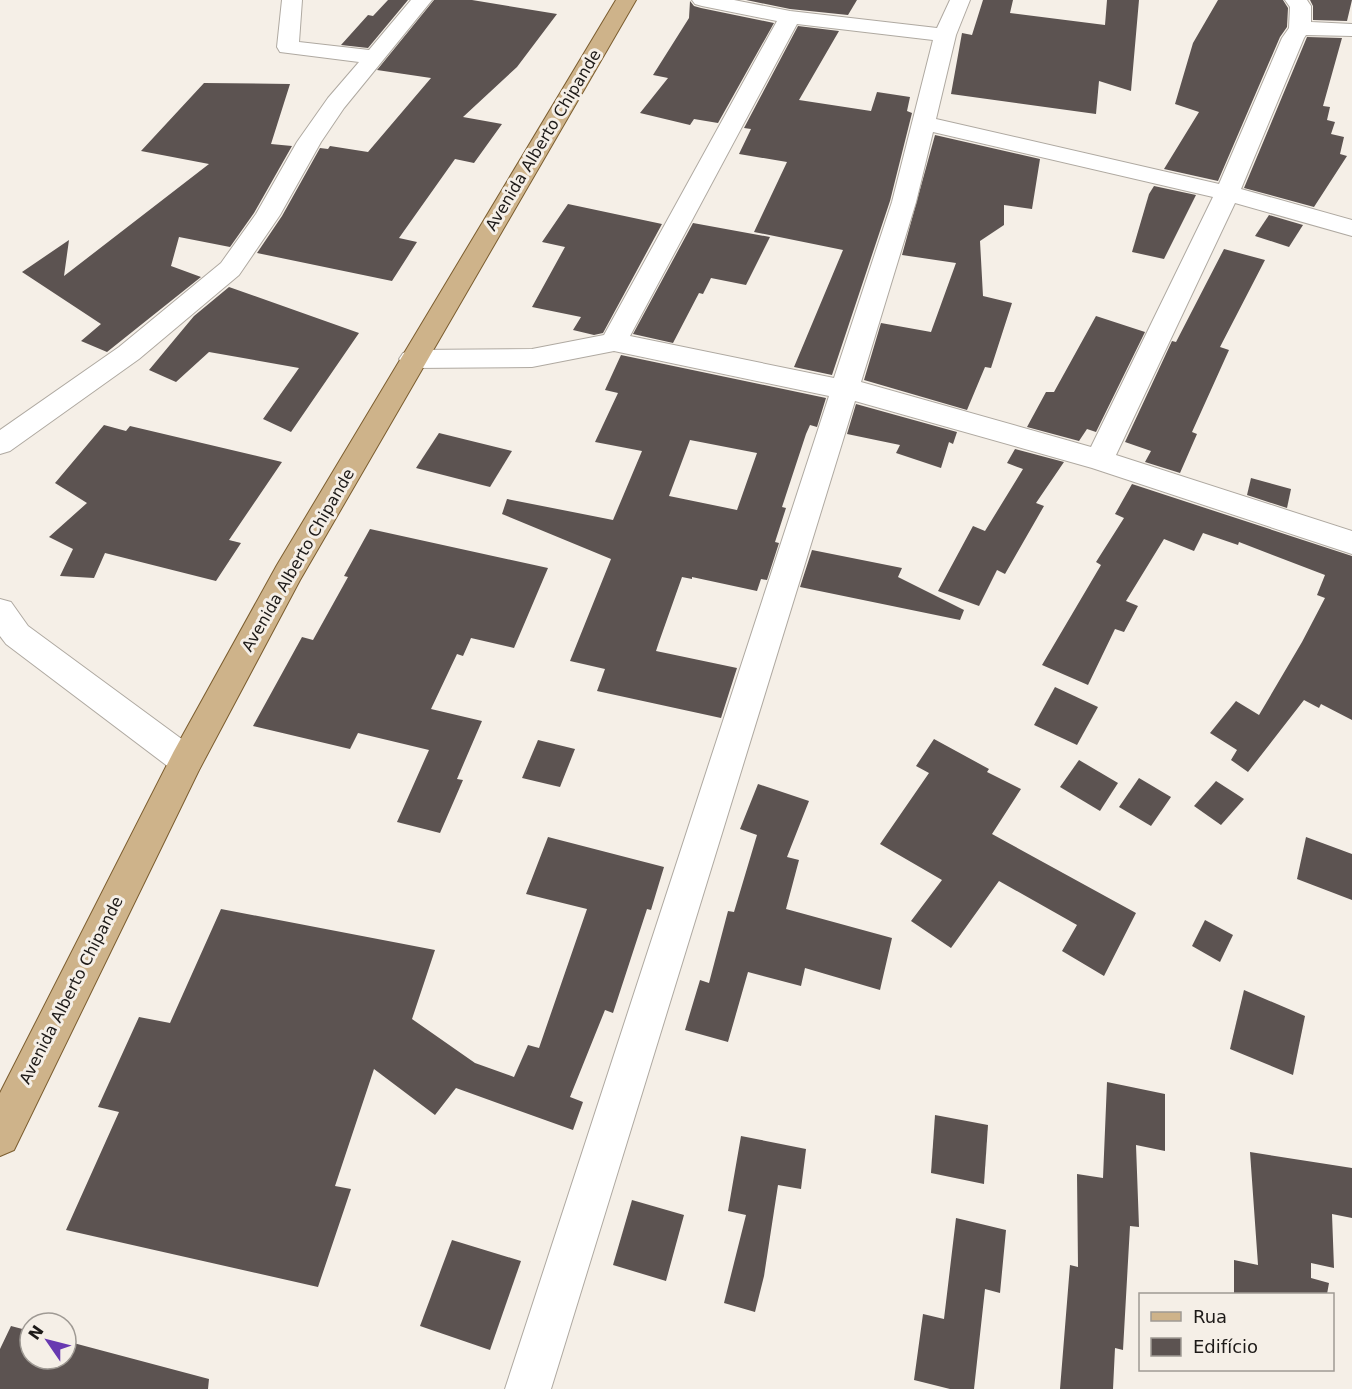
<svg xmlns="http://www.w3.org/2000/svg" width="1352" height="1389" font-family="'DejaVu Sans',sans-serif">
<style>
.building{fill:#5c5351;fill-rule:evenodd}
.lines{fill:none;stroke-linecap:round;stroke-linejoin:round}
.minor-casing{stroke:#afa9a1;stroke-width:2}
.major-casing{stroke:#7b5d2f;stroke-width:2}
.minor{fill:#fff;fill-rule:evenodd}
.major{fill:#ceb38a;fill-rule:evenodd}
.labels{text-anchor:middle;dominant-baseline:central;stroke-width:6;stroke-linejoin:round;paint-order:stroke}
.street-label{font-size:16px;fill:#1d1a18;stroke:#f5efe7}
</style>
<rect width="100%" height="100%" fill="#f5efe7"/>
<g class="building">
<polygon points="388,0 408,0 368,48 341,45 368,15 373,16"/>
<polygon points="434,0 472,0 557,14 517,67 463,117 502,124 474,163 455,159 399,238 417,242 392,281 257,253 282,216 320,148 328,149 330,146 368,152 431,78 377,70"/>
<polygon points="746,0 857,0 848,15 790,9"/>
<polygon points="983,0 1013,0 1010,13 1105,25 1107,0 1139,0 1131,91 1099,81 1096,114 951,94 962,33 972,35"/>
<polygon points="1218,0 1283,0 1288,8 1287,27 1280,37 1218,181 1164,169 1199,112 1175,104 1193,43"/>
<polygon points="1310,0 1352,0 1347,21 1313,20 1313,6"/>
<polygon points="690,1 694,6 701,8 774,23 718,123 694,119 690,125 640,113 668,78 653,75 689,18"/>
<polygon points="798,26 839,31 799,100 871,111 877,92 910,97 907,111 912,113 890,201 832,375 794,367 843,250 754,232 787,162 739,154 751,129 744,128"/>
<polygon points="1307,37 1342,38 1323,106 1330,107 1327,120 1335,122 1331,134 1344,137 1340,154 1347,156 1314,207 1244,188"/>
<polygon points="204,83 290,84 271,144 292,146 254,213 230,247 179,237 171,266 201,277 107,352 81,341 101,324 22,272 69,240 64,276 209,164 141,151"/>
<polygon points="935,135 1040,159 1032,209 1004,205 1004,225 980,241 983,296 1012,303 991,368 985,367 967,410 864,380 881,323 931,332 956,263 902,255"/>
<polygon points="1154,186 1196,195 1164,259 1132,252 1149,194"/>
<polygon points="568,204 662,224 603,333 594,335 573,330 581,317 532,307 565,247 542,242"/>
<polygon points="1269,215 1303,225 1289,247 1255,236"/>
<polygon points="693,223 770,237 746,285 711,278 703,294 699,293 673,343 633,334"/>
<polygon points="1224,249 1265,260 1220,347 1229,350 1192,432 1197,434 1180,473 1145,462 1151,451 1125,442 1172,341 1176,342"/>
<polygon points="229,287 359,333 291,432 263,419 299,368 209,352 176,382 149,370 194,316"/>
<polygon points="1096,316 1145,332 1096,432 1087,429 1079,441 1027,427 1046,392 1054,392"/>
<path d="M621,355L826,398L817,427L810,425L806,434L782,507L786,508L775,542L779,543L767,580L761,579L757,591L692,577V579L682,577L659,642L656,651L737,668L721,718L597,691L605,669L570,661L611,559L502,514L507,499L613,520L642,451L595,442L618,393L605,390ZM690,440L757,453L737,510L669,496Z"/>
<polygon points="856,404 957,432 953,444 949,442 941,468 896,453 900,445 847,434"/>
<polygon points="104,425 126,431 130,426 282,462 229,540 241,543 216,581 105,553 94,578 60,576 73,549 49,537 87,503 55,483"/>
<polygon points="439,433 512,451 490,487 416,468"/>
<polygon points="1015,449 1064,462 1036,503 1044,506 1005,574 997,570 979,606 938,591 973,526 985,531 1023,469 1007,463"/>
<polygon points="1251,478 1291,489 1287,508 1247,495"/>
<polygon points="1132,484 1352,556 1352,720 1321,704 1319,708 1304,700 1248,772 1231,760 1237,750 1210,733 1236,701 1259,715 1302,642 1325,598 1317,595 1325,575 1239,542 1238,545 1203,533 1194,551 1164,539 1126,601 1138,606 1124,632 1115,629 1088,685 1042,665 1101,565 1096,562 1124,518 1115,514"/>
<polygon points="370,529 548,568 514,648 471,638 463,656 457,654 431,709 482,721 457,779 463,780 440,833 397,822 429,750 358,733 350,749 253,726 302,637 313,640 348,577 344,576"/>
<polygon points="812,550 902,568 898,577 964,610 960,620 800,587"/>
<polygon points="1055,687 1098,707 1077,745 1034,725"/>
<polygon points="934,739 989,769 987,772 1021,789 992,834 1136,913 1104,976 1062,951 1077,925 999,881 951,948 911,921 942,880 880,844 929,773 916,766"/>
<polygon points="538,740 575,749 560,787 522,778"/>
<polygon points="1079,760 1118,783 1100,811 1060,787"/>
<polygon points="1139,778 1171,797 1151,826 1119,807"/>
<polygon points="1216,781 1244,799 1221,825 1194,806"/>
<polygon points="758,784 809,801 787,857 799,860 786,909 892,938 880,990 805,968 801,986 748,972 728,1042 685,1030 700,980 709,983 728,911 734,912 757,835 740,829"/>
<polygon points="548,837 664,867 651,910 647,909 613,1013 605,1010 570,1097 583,1102 573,1130 456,1088 435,1115 374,1069 335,1186 351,1189 318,1287 66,1230 119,1112 98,1107 139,1017 170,1023 221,909 435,950 412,1019 475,1063 514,1077 528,1045 539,1048 587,909 526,894"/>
<polygon points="1306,837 1352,854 1352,900 1297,879"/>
<polygon points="1205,920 1233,935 1220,962 1192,946"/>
<polygon points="1244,990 1305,1016 1293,1075 1230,1049"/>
<polygon points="1107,1082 1165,1094 1165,1151 1136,1145 1139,1227 1130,1226 1123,1350 1115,1348 1113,1389 1060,1389 1070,1265 1078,1267 1077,1174 1103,1178"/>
<polygon points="935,1115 988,1125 984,1184 931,1173"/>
<polygon points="741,1136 806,1149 801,1189 778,1185 764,1276 755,1312 724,1303 746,1215 728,1211"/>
<polygon points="1250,1152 1352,1168 1352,1218 1332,1214 1334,1268 1311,1263 1311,1278 1329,1283 1327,1294 1234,1294 1234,1260 1258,1265"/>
<polygon points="632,1200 684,1215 666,1281 613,1265"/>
<polygon points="956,1218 1006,1230 1000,1293 985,1289 974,1389 950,1389 914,1380 923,1314 944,1319"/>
<polygon points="452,1240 521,1261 490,1350 420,1326"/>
<polygon points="11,1326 30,1331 30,1359 66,1359 66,1341 209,1379 208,1389 0,1389 0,1349"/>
</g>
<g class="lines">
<defs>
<g id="minor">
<polygon points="282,0 302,0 299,42 369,50 411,0 432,0 344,108 321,142 280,215 239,275 139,359 10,451 0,454 0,430 119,347 221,263 256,214 297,142 328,98 359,62 280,52 277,47"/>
<path d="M692,0H734L790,11L937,28L950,0H970L956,35L936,119L1219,184L1282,38L1289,28L1290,7L1285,0H1307L1311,6V22L1352,24V36L1306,35L1304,38L1241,189L1352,220V236L1235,203L1116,455L1352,531V554L1092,468L855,401L551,1389H505L829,396L614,351L532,367L413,368L403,365L399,359L403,353L413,350L532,349L604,335L777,21L702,6L695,4ZM797,24L933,40L892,202L834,378L630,336ZM933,132L1213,197L1091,447L861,382L916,202Z"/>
<polygon points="0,599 11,602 28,626 198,751 203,761 198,771 186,775 174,771 6,644 0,636"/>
</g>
<polygon id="major" points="616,0 636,0 300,580 199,770 14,1150 0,1156 0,1093 174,751 277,565"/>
</defs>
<use href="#minor" class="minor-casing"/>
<use href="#major" class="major-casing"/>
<use href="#minor" class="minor"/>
<use href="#major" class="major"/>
</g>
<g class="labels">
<g class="street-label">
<text transform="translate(543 140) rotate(-59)">Avenida Alberto Chipande</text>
<text transform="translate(298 560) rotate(-60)">Avenida Alberto Chipande</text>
<text transform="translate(71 990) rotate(-63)">Avenida Alberto Chipande</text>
</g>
</g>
<rect x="1139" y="1293" width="195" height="78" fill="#f5efe7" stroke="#9f9a94" stroke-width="1.5"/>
<rect x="1151" y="1312" width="30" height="9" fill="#ceb38a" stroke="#9f9a94" stroke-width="1.5"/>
<text x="1193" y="1323" font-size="18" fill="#1d1a18">Rua</text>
<rect x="1151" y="1338" width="30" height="18" fill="#5c5351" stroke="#9f9a94" stroke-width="1.5"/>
<text x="1193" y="1353" font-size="18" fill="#1d1a18">Edifício</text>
<g transform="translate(48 1341) rotate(305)"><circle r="28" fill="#f5efe7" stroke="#9f9a94" stroke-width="1.5"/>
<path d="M0-4.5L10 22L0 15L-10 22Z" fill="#6839b1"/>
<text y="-9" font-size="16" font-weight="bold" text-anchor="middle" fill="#1d1a18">N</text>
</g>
</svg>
